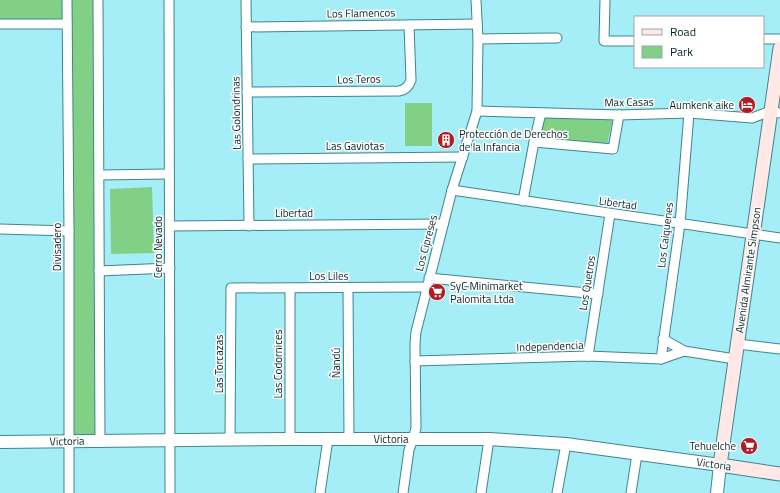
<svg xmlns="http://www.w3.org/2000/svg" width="780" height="493" font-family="'Titillium Web',sans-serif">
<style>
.green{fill:#81d086}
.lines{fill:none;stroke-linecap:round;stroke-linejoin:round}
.minor-casing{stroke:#3e858e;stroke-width:11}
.tertiary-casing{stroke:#3e858e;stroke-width:14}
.secondary-casing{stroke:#3e858e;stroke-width:15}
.minor{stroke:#fff;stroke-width:9}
.tertiary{stroke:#fff;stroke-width:12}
.secondary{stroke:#ffe8e6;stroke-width:13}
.labels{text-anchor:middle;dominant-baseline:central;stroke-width:3;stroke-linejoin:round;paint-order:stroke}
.street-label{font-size:11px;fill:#062428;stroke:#fff}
.poi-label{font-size:11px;fill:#062428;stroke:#fff;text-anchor:end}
</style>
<rect width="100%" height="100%" fill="#a6eef7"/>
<g class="green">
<polygon points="0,0 62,0 62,20 0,21"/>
<polygon points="72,0 94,0 97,436 73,437"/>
<rect x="405" y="103" width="27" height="43"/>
<polygon points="545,117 613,119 607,144 539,137"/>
<polygon points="152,187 154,253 111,254 110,189"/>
</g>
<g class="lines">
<defs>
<g id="minor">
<polyline points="67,0 69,231 69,493"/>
<polyline points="98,0 100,441"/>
<polyline points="169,0 170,493"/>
<polyline points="246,0 249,226"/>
<polyline points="605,0 604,41 635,41"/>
<polyline points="0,24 67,24"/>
<polyline points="246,27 477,24"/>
<polyline points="478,39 557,38"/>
<polyline points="763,39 780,39"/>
<path d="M247,92L399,91C406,90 409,86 411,80L409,25"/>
<polyline points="477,111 619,115 689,113 752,118 771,111 780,113"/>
<polyline points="534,142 613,149 619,115"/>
<polyline points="248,159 463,157"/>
<polyline points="99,175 169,174"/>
<polyline points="452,190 780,238"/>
<polyline points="523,201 534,142 541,113"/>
<polyline points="170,226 443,224"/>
<polyline points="0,229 69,231"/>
<polyline points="99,271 170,268"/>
<polyline points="429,278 598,294"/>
<polyline points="348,288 349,439"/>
<polyline points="663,339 684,351 735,359"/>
<polyline points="738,344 780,349"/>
<polyline points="588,356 610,214"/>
<polyline points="661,359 680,224 689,113"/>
<polyline points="415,361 588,356 661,359 684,351"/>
<polyline points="290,439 290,288"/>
<polyline points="230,440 231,288 426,287"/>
<polyline points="320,493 328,439"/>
<polyline points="403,493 409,450 413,439 416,428 415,344 416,332 452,190 477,111 478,39 476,0"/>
<polyline points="481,493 489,439"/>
<polyline points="557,493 566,444"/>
<polyline points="631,493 637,454"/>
</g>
<polyline id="tertiary" points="0,442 290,439 489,439 566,444 720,465 717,493"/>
<polyline id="secondary" points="780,48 720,465 780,474"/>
</defs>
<use href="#minor" class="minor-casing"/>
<use href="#tertiary" class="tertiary-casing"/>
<use href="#secondary" class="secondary-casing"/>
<use href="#minor" class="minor"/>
<use href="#tertiary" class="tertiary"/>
<use href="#secondary" class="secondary"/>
</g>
<defs>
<symbol id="hotel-disc" viewBox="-11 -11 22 22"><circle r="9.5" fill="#af1d23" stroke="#fff"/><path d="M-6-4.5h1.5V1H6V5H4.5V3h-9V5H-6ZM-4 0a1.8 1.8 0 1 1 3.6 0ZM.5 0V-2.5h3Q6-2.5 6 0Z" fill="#fff"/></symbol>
<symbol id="building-disc" viewBox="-11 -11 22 22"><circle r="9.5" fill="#af1d23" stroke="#fff"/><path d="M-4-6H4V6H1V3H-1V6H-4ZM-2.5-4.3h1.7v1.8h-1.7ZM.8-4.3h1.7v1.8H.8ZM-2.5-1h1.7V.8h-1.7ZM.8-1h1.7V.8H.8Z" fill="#fff"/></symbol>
<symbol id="supermarket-disc" viewBox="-11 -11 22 22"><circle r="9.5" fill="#af1d23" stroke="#fff"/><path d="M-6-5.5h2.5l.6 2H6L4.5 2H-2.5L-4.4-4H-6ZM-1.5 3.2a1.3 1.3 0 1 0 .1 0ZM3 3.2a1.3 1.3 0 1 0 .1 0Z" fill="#fff"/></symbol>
</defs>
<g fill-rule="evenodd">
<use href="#hotel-disc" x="737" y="95" width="20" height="20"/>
<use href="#building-disc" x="436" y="130" width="20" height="20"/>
<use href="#supermarket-disc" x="427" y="282" width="20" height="20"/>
<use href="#supermarket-disc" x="739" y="436" width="20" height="20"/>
</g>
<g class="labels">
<g class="street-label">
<text transform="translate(361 13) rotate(-1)">Los Flamencos</text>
<text transform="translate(359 79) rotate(-1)">Los Teros</text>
<text transform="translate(629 102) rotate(-1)">Max Casas</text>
<text transform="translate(236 113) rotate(-91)">Las Golondrinas</text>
<text x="355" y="146">Las Gaviotas</text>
<text transform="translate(618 203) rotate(8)">Libertad</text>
<text x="294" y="213">Libertad</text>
<text transform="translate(665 235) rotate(-83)">Los Caiquenes</text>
<text transform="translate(426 243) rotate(-75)">Los Cipreses</text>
<text transform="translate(57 247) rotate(-90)">Divisadero</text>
<text transform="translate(158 247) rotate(-90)">Cerro Nevado</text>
<text transform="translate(748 270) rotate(-82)">Avenida Almirante Simpson</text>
<text x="329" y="276">Los Liles</text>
<text transform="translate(587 283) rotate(-81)">Los Quetros</text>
<text transform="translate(550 346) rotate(-2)">Independencia</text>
<text transform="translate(336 363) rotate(-90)">Ñandú</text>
<text transform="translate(219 364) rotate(-90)">Las Torcazas</text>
<text transform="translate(278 364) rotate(-90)">Las Codornices</text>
<text x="391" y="439">Victoria</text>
<text transform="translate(67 441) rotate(-1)">Victoria</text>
<text transform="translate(714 464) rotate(8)">Victoria</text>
</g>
<g class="poi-label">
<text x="734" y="105">Aumkenk aike</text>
<text x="459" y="134" text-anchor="start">Protección de Derechos<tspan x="459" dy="13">de la Infancia</tspan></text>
<text x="450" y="286" text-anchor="start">SyC Minimarket<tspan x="450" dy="13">Palomita Ltda</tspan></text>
<text x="736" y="446">Tehuelche</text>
</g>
</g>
<rect x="634" y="16" width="130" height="52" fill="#ffffff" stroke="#9ba7a9"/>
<rect x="642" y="29" width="20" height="6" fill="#ffe8e6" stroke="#9ba7a9"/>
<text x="670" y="36" font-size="12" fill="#062428">Road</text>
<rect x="642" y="46" width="20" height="12" fill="#81d086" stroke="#9ba7a9"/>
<text x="670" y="56" font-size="12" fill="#062428">Park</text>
</svg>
